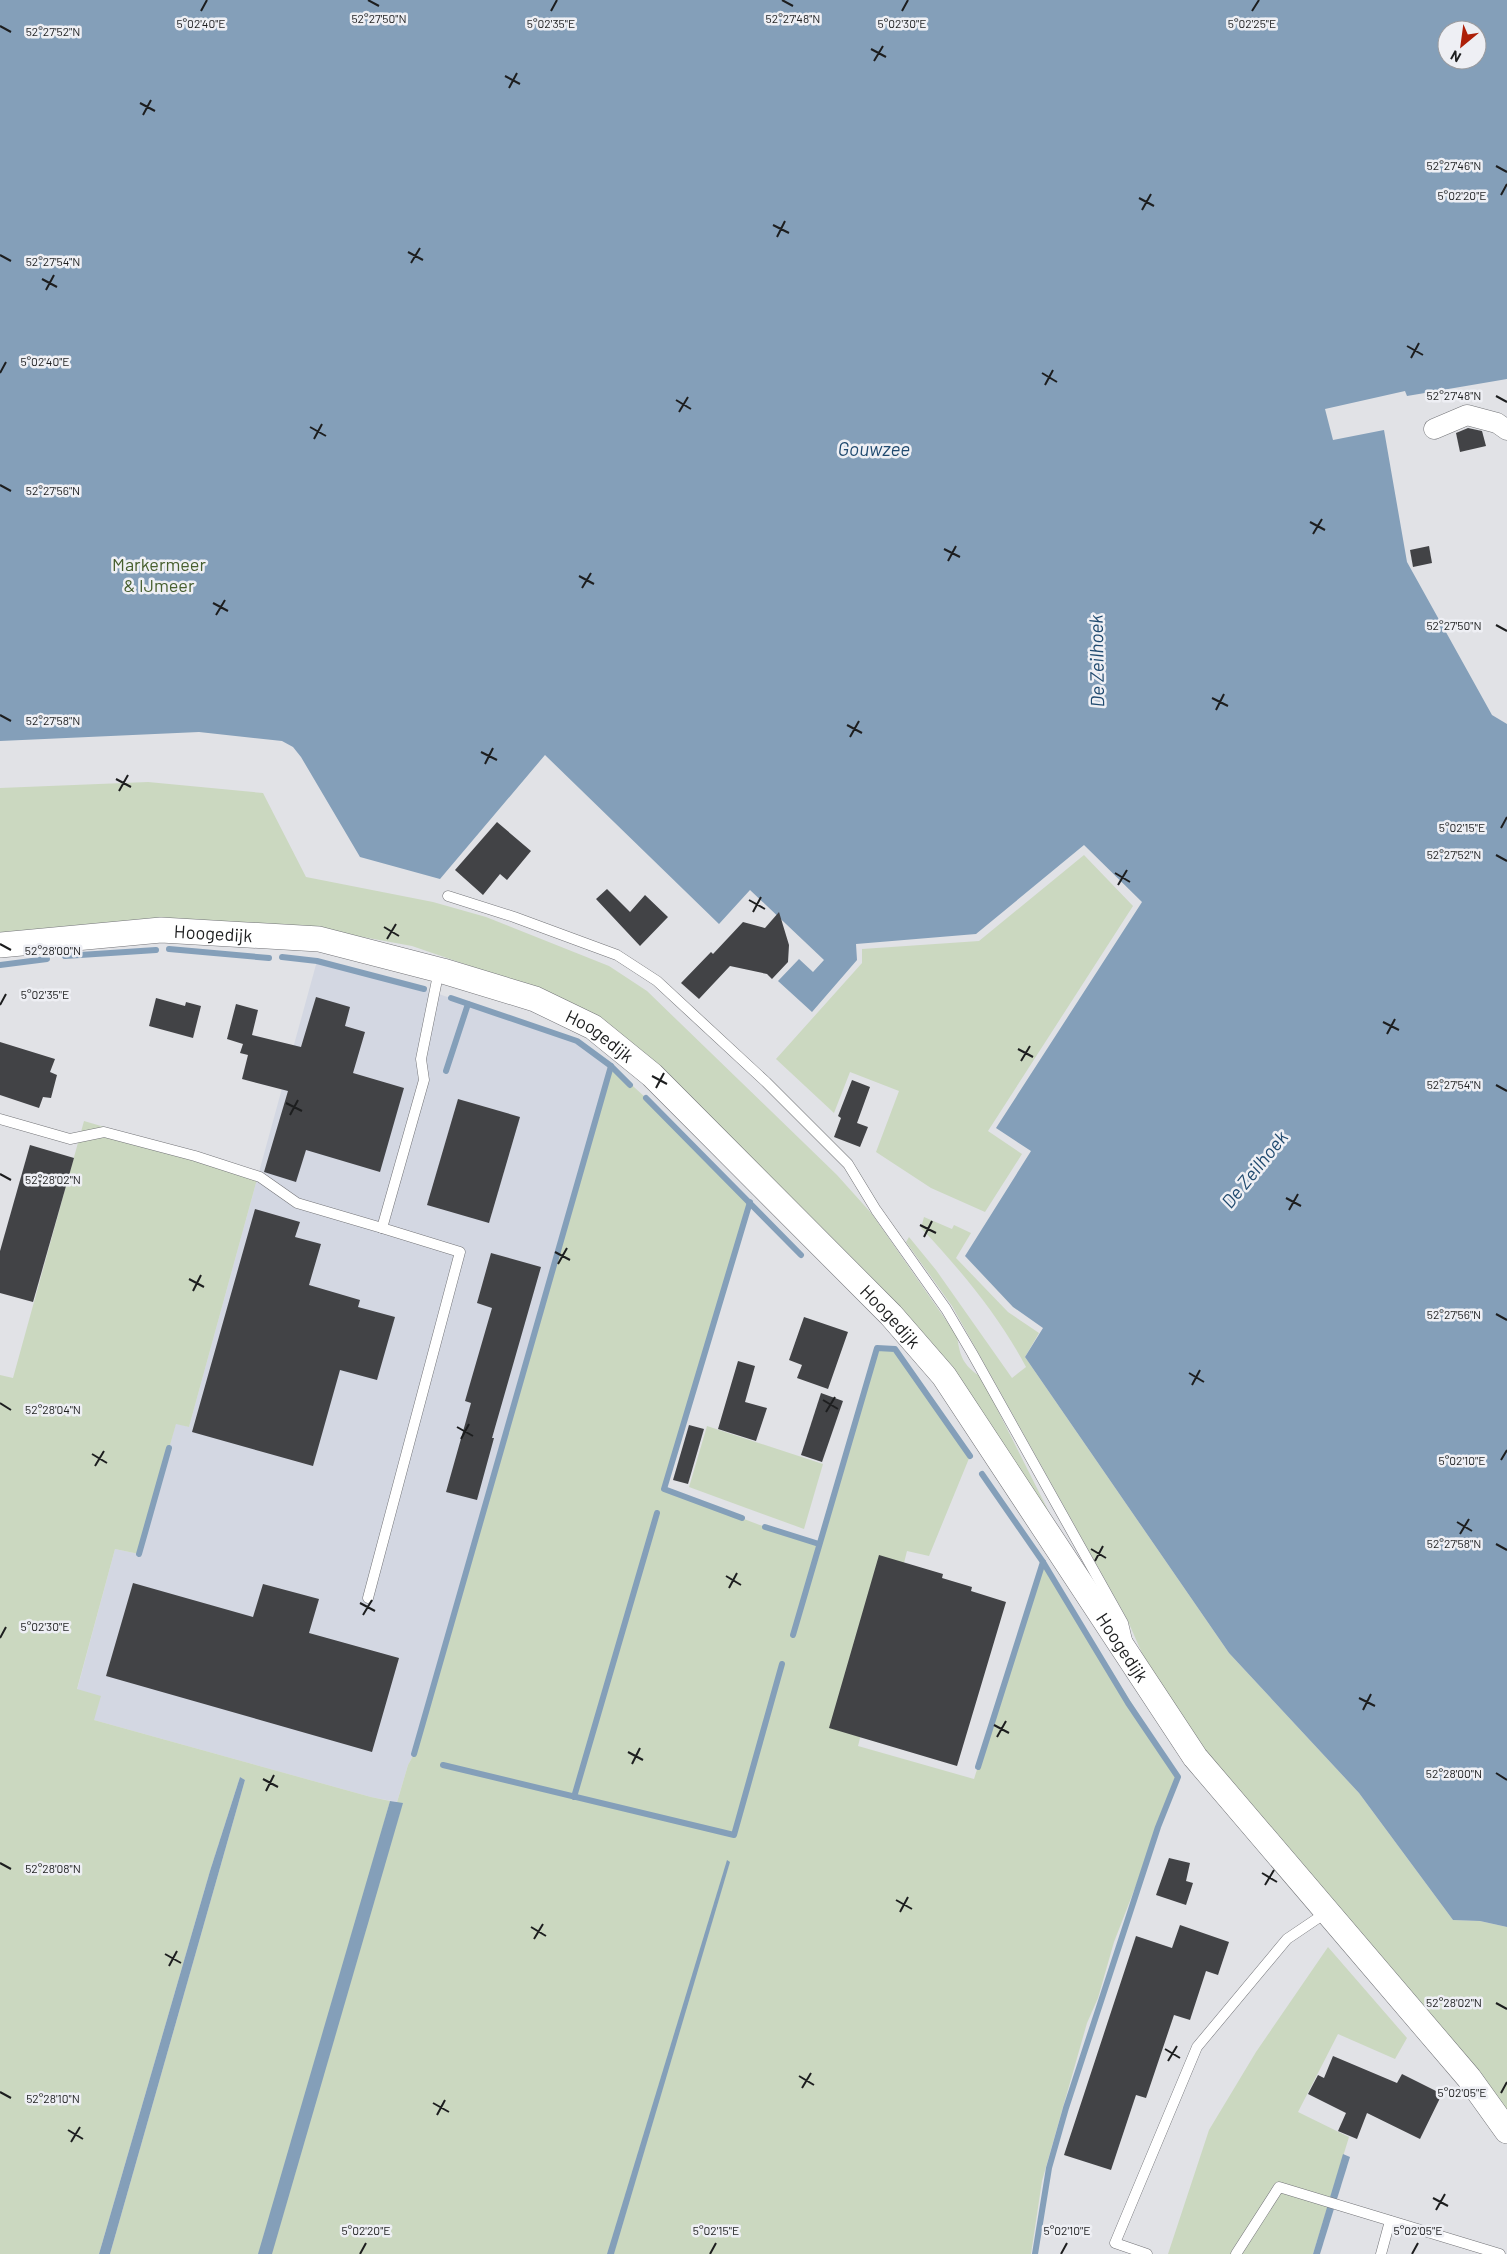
<svg xmlns="http://www.w3.org/2000/svg" width="1507" height="2254" font-family="Barlow,sans-serif">
<style>
.built{fill:#d3d7e2}
.green{fill:#cbd8c0}
.water{fill:#849fb9;fill-rule:evenodd}
.lines{fill:none;stroke-linecap:round;stroke-linejoin:round}
.stream{stroke:#849fb9;stroke-width:6}
.building{fill:#424346}
.service-casing{stroke:#737478;stroke-width:11}
.minor-casing{stroke:#737478;stroke-width:21}
.tertiary-casing{stroke:#737478;stroke-width:26}
.service{stroke:#fff;stroke-width:10}
.minor{stroke:#fff;stroke-width:20}
.tertiary{stroke:#fff;stroke-width:25}
.ticks{fill:none;stroke:#1d1e1f;stroke-width:2}
.labels{text-anchor:middle;dominant-baseline:central;stroke-width:5;stroke-linejoin:round;paint-order:stroke}
.park-label{font-size:18px;fill:#465e2d;stroke:#eeeff4}
.street-label{font-size:18px;fill:#1d1e1f;stroke:#eeeff4}
.water-label{font-size:19px;font-style:italic;fill:#204a6f;stroke:#eeeff4}
.ticks-label{font-size:12px;text-anchor:middle;fill:#1d1e1f;stroke:#eeeff4;stroke-width:5;stroke-linejoin:round;paint-order:stroke}
</style>
<rect width="100%" height="100%" fill="#e1e2e6"/>
<polygon class="built" points="317,961 424,989 577,1041 611,1066 414,1754 408,1765 397,1802 371,1797 94,1720 77,1690 115,1549 139,1554 176,1423 189,1427"/>
<g class="green">
<path d="M148,782L263,793L306,877L433,902L486,917L609,966L647,991L837,1175L872,1214L957,1336C960,1357 963,1365 981,1377L1049,1512L1094,1589L1025,1490L769,1179L525,985L412,946L308,927L0,933V788Z"/>
<polygon points="1084,855 1133,906 988,1131 1022,1154 985,1212 931,1188 876,1152 899,1091 850,1072 834,1113 776,1059 862,963 862,949 979,941"/>
<polygon points="611,1066 646,1098 750,1202 665,1489 765,1527 819,1544 877,1348 895,1349 970,1456 929,1556 907,1551 858,1746 974,1779 1043,1562 1178,1777 1114,1942 1098,1998 1087,2023 1042,2181 1031,2254 110,2254 245,1780 240,1777 210,1871 99,2254 0,2254 0,1375 13,1378 84,1121 259,1172 189,1427 176,1424 139,1554 115,1549 77,1689 101,1696 94,1720 371,1797 390,1801 284,2186 408,1765 414,1754"/>
<path d="M924,1217L952,1229L954,1225L971,1233L956,1258L1008,1312L1039,1333L1025,1357L1229,1653L1359,1793L1453,1920L1480,1921L1507,1927V2111L1206,1754L1152,1676L1127,1619L952,1306L906,1242L909,1237L936,1270L1012,1378L1026,1367C999,1316 960,1269 921,1228Z"/>
<polygon points="707,1426 823,1464 804,1529 689,1487"/>
<polygon points="1328,1947 1407,2038 1395,2059 1338,2034 1298,2112 1349,2137 1313,2254 1168,2254 1209,2130 1256,2052"/>
</g>
<g class="water">
<path d="M0,0H1507V379L1413,395L1407,396L1405,391L1325,409L1333,440L1384,430L1407,562L1492,715L1507,724V1927L1480,1921L1453,1920L1359,1793L1229,1653L1025,1357L1043,1328L1013,1307L965,1256L1031,1151L996,1128L1142,902L1084,845L976,934L856,944L857,960L812,1012L778,981L799,959L813,972L824,960L750,890L719,924L545,755L440,879L360,857L301,757L293,747L282,741L199,732L0,741ZM1447,30H1477V60H1447Z"/>
<polygon points="240,1777 245,1780 110,2254 99,2254 210,1871"/>
<polygon points="390,1801 403,1803 272,2254 258,2254"/>
<polygon points="727,1860 730,1862 614,2254 607,2254"/>
<polygon points="1343,2154 1350,2157 1320,2254 1313,2254"/>
</g>
<g class="lines">
<g class="stream">
<polyline points="169,949 269,958"/>
<polyline points="65,956 156,950"/>
<polyline points="282,957 317,961 424,989"/>
<polyline points="0,965 47,959"/>
<polyline points="451,998 577,1041 611,1066 630,1085"/>
<polyline points="446,1071 468,1004"/>
<polyline points="646,1098 801,1255"/>
<polyline points="982,1474 1043,1562 1128,1703 1178,1777 1158,1827 1066,2108 1049,2168 1035,2254"/>
<polyline points="742,1518 664,1489 750,1202"/>
<polyline points="765,1527 819,1544"/>
<polyline points="139,1554 169,1448"/>
<polyline points="793,1635 877,1348 895,1349 970,1456"/>
<polyline points="414,1754 611,1066"/>
<polyline points="443,1765 734,1835 782,1664"/>
<polyline points="978,1767 1043,1562"/>
<polyline points="574,1797 657,1513"/>
</g>
</g>
<g class="building">
<polygon points="1468,428 1482,431 1486,446 1460,452 1456,433"/>
<polygon points="1429,546 1432,563 1413,567 1410,550"/>
<polygon points="497,822 531,851 507,880 500,874 483,895 455,870"/>
<polygon points="607,889 630,912 645,895 668,917 640,946 596,899"/>
<polygon points="779,912 789,945 788,962 772,979 767,974 730,966 699,999 681,983 711,952 713,954 743,922 765,928"/>
<polygon points="316,997 350,1007 345,1026 365,1032 353,1073 404,1088 380,1172 306,1150 296,1182 264,1172 288,1091 242,1079 248,1055 240,1053 243,1044 227,1039 236,1004 258,1010 252,1035 301,1047"/>
<polygon points="156,998 185,1006 186,1002 201,1006 193,1038 149,1026"/>
<polygon points="0,1042 55,1059 50,1072 57,1075 51,1098 43,1097 39,1108 0,1095"/>
<polygon points="852,1080 870,1087 857,1123 868,1127 860,1147 834,1137 841,1118 838,1116"/>
<polygon points="458,1099 520,1117 489,1223 427,1205"/>
<polygon points="30,1145 74,1158 33,1302 0,1293 0,1251"/>
<polygon points="255,1209 300,1222 295,1237 321,1244 309,1285 360,1300 358,1307 395,1317 377,1380 340,1370 313,1466 192,1432"/>
<polygon points="491,1253 541,1267 492,1438 494,1438 477,1500 446,1492 471,1403 465,1401 492,1308 477,1303"/>
<polygon points="804,1317 848,1332 828,1389 797,1378 802,1365 789,1360"/>
<polygon points="738,1361 755,1366 745,1402 767,1408 756,1441 718,1429"/>
<polygon points="821,1393 843,1401 822,1462 801,1455"/>
<polygon points="689,1425 704,1429 688,1484 673,1480"/>
<polygon points="879,1555 943,1574 942,1578 972,1587 971,1591 1006,1602 957,1766 829,1728"/>
<polygon points="133,1583 253,1617 263,1584 319,1599 309,1633 399,1658 372,1752 106,1676"/>
<polygon points="1169,1858 1190,1863 1186,1881 1193,1883 1186,1905 1156,1895"/>
<polygon points="1180,1925 1229,1942 1218,1975 1206,1971 1190,2020 1174,2015 1146,2098 1136,2095 1111,2170 1064,2155 1136,1936 1172,1948"/>
<polygon points="1333,2056 1397,2083 1402,2074 1442,2094 1420,2139 1367,2113 1357,2139 1338,2131 1346,2113 1308,2094 1318,2075 1324,2078"/>
</g>
<g class="lines">
<defs>
<g id="service">
<polyline points="448,896 514,917 617,955 657,981 766,1082 848,1164 876,1210 946,1309 972,1353 1123,1623 1127,1640"/>
<polyline points="0,1119 70,1139 104,1132 195,1156 260,1177 297,1203 382,1228"/>
<polyline points="368,1598 460,1252 382,1228 424,1080 421,1059 439,970"/>
<polyline points="1147,2254 1115,2243 1197,2047 1287,1939 1327,1912"/>
<polyline points="1236,2254 1279,2187 1500,2254"/>
<polyline points="1381,2254 1390,2221"/>
</g>
<polyline id="minor" points="1434,429 1467,415 1497,423 1507,430"/>
<g id="tertiary">
<path id="s1" d="M0,945L161,930L319,939L443,971L535,999L593,1027L652,1075L891,1315L944,1376L1195,1757L1469,2078L1507,2131"/>
</g>
</defs>
<use href="#service" class="service-casing"/>
<use href="#minor" class="minor-casing"/>
<use href="#tertiary" class="tertiary-casing"/>
<use href="#service" class="service"/>
<use href="#minor" class="minor"/>
<use href="#tertiary" class="tertiary"/>
</g>
<path class="ticks" d="M368,0L379,6M782,0L793,6M201,11L207,0M551,11L557,0M902,11L908,0M1252,11L1259,0M0,26L11,32M871,49L886,57M874,61L883,46M505,76L520,84M509,88L517,73M140,103L155,111M143,115L151,100M1496,166L1507,172M1501,195L1507,184M1139,198L1154,206M1142,210L1151,194M773,225L789,233M777,237L785,221M408,252L423,260M0,255L11,261M411,263L420,248M42,279L57,287M46,290L54,275M1407,346L1423,355M1411,358L1419,343M0,373L6,362M1042,373L1057,382M1045,385L1053,370M1496,396L1507,402M676,400L691,409M679,412L688,397M310,427L326,436M314,439L322,424M0,485L11,491M1310,522L1325,530M1313,534L1322,519M944,549L960,557M948,561L956,546M579,576L594,584M582,588L591,573M213,603L228,611M216,615L225,600M1496,625L1507,631M1212,698L1228,706M1216,710L1224,694M0,715L11,721M847,725L862,733M850,737L859,721M481,752L497,760M485,764L493,748M116,779L131,787M119,791L128,775M1501,828L1507,817M1496,855L1507,861M1115,873L1130,882M1118,885L1127,870M749,900L765,909M753,912L761,897M384,927L399,936M387,939L396,924M0,944L11,950M0,1005L6,994M1383,1022L1399,1030M1387,1034L1395,1019M1018,1049L1033,1057M1021,1061L1030,1046M652,1076L667,1084M1496,1085L1507,1091M656,1088L664,1073M286,1103L302,1111M290,1115L298,1100M0,1174L11,1180M1286,1198L1301,1206M1289,1210L1298,1194M920,1225L936,1233M924,1237L932,1221M555,1252L570,1260M558,1264L567,1248M189,1279L204,1287M193,1291L201,1275M1496,1314L1507,1320M1189,1373L1204,1382M1192,1385L1200,1370M823,1400L838,1409M0,1403L11,1410M826,1412L835,1397M457,1427L473,1436M461,1439L469,1424M92,1454L107,1463M1501,1460L1507,1450M95,1466L104,1451M1457,1522L1472,1531M1460,1534L1469,1519M1496,1544L1507,1550M1091,1549L1106,1558M1095,1561L1103,1546M726,1576L741,1585M729,1588L737,1573M360,1603L375,1611M363,1615L372,1600M0,1638L6,1627M1359,1698L1375,1706M1363,1710L1371,1694M994,1725L1009,1733M997,1737L1006,1721M628,1752L643,1760M632,1764L640,1748M1496,1773L1507,1780M263,1779L278,1787M266,1791L274,1775M0,1863L11,1869M1262,1873L1277,1882M1265,1885L1274,1870M896,1900L912,1909M900,1912L908,1897M531,1927L546,1936M534,1939L543,1924M165,1954L181,1963M169,1966L177,1951M1496,2003L1507,2009M1165,2049L1180,2058M1168,2061L1177,2046M799,2076L814,2085M802,2088L811,2073M0,2092L11,2098M1501,2093L1507,2082M433,2103L449,2112M437,2115L445,2100M68,2130L83,2139M71,2142L80,2127M1433,2198L1448,2206M1436,2210L1445,2194M360,2254L366,2243M710,2254L716,2243M1061,2254L1067,2243M1412,2254L1418,2243"/>
<g class="labels">
<g class="park-label">
<text x="159" y="564">Markermeer<tspan x="159" dy="21">&amp; IJmeer</tspan></text>
</g>
<g class="street-label">
<text stroke="none"><textPath href="#s1" startOffset="214">Hoogedijk</textPath></text>
<text stroke="none"><textPath href="#s1" startOffset="619">Hoogedijk</textPath></text>
<text stroke="none"><textPath href="#s1" startOffset="1024">Hoogedijk</textPath></text>
<text stroke="none"><textPath href="#s1" startOffset="1429">Hoogedijk</textPath></text>
</g>
<g class="water-label">
<text x="874" y="448">Gouwzee</text>
<text transform="translate(1096 661) rotate(-91)">De Zeilhoek</text>
<text transform="translate(1254 1169) rotate(-51)">De Zeilhoek</text>
</g>
</g>
<g class="ticks-label">
<text x="379" y="23">52°27'50"N</text>
<text x="793" y="23">52°27'48"N</text>
<text x="201" y="28">5°02'40"E</text>
<text x="551" y="28">5°02'35"E</text>
<text x="902" y="28">5°02'30"E</text>
<text x="1252" y="28">5°02'25"E</text>
<text x="53" y="36">52°27'52"N</text>
<text x="1454" y="170">52°27'46"N</text>
<text x="1462" y="200">5°02'20"E</text>
<text x="53" y="266">52°27'54"N</text>
<text x="45" y="366">5°02'40"E</text>
<text x="1454" y="400">52°27'48"N</text>
<text x="53" y="495">52°27'56"N</text>
<text x="1454" y="630">52°27'50"N</text>
<text x="53" y="725">52°27'58"N</text>
<text x="1462" y="832">5°02'15"E</text>
<text x="1454" y="859">52°27'52"N</text>
<text x="53" y="955">52°28'00"N</text>
<text x="45" y="999">5°02'35"E</text>
<text x="1454" y="1089">52°27'54"N</text>
<text x="53" y="1184">52°28'02"N</text>
<text x="1454" y="1319">52°27'56"N</text>
<text x="53" y="1414">52°28'04"N</text>
<text x="1462" y="1465">5°02'10"E</text>
<text x="1454" y="1548">52°27'58"N</text>
<text x="45" y="1631">5°02'30"E</text>
<text x="1454" y="1778">52°28'00"N</text>
<text x="53" y="1873">52°28'08"N</text>
<text x="1454" y="2007">52°28'02"N</text>
<text x="1462" y="2097">5°02'05"E</text>
<text x="53" y="2103">52°28'10"N</text>
<text x="366" y="2235">5°02'20"E</text>
<text x="716" y="2235">5°02'15"E</text>
<text x="1067" y="2235">5°02'10"E</text>
<text x="1418" y="2235">5°02'05"E</text>
</g>
<g transform="translate(1462 45) rotate(209)"><circle r="24" fill="#eeeff4" stroke="#9a9b9f"/>
<path d="M0-4L9 19L0 12L-9 19Z" fill="#ad1f08"/>
<text y="-8" font-size="14" font-weight="bold" text-anchor="middle" fill="#1d1e1f">N</text>
</g>
</svg>
